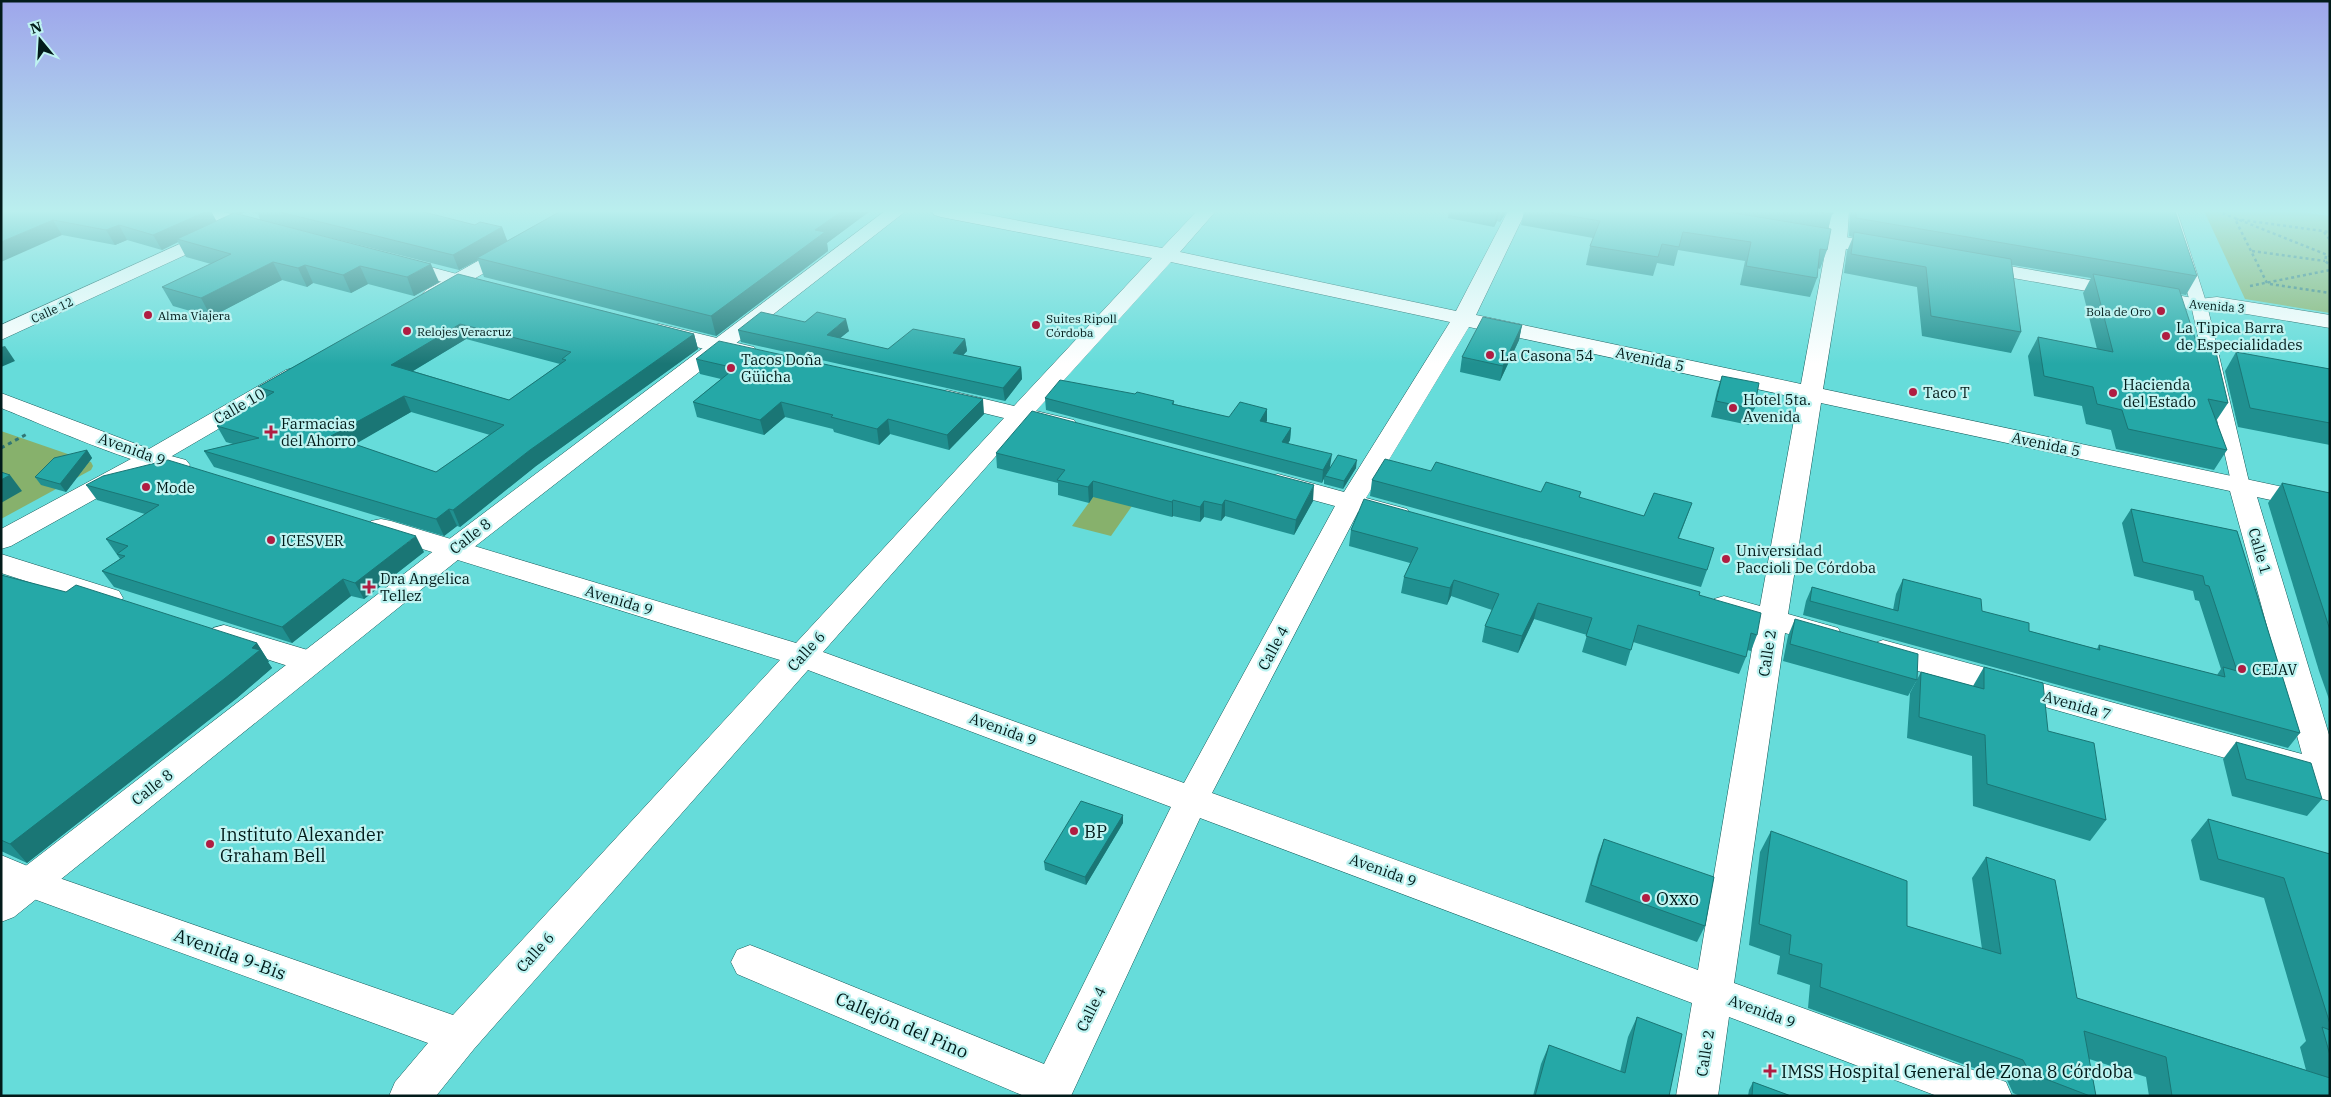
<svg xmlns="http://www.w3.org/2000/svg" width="2331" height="1097" font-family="'IBM Plex Serif',serif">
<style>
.green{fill:#87b16c}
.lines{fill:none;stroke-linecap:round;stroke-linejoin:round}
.pedestrian-casing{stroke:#155857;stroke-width:1}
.minor-casing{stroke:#155857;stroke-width:1}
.secondary-casing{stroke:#155857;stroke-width:1}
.path-far1{stroke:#317675;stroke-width:2.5;stroke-dasharray:3 3;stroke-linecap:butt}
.path{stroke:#317675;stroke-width:3;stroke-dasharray:4 4;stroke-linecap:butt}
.pedestrian{fill:#fff;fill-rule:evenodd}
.minor{fill:#fff;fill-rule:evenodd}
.secondary{fill:#fff;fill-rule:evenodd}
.wall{fill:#209090;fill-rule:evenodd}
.shaded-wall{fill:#1a7675}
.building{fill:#25a8a7;stroke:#1a7675;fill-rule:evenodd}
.poi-dot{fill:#b01d42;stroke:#bef3f1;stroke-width:2}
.labels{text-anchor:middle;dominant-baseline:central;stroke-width:4.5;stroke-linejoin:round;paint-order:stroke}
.far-street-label{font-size:12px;fill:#021b1a;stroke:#bef3f1}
.far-poi-label{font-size:12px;fill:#021b1a;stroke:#bef3f1;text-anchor:start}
.poi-label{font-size:15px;fill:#021b1a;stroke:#bef3f1;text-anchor:start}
.street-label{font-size:15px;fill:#021b1a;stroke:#bef3f1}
.near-poi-label{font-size:18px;fill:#021b1a;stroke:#bef3f1;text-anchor:start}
.near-street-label{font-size:18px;fill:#021b1a;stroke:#bef3f1}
</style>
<rect width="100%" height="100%" fill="#66dcda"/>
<g class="green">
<polygon points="2204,211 2293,211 2330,216 2330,313 2245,299"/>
<polygon points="1,431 91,462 93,466 91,470 1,519"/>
<polygon points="1122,457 1160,466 1111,536 1072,526"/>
</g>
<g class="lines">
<defs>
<polygon id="pedestrian" points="2163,211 2177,211 2207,305 2250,486 2248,490 2241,492 2234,490 2232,486 2191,305"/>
<g id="minor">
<polygon points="189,211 219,211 269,223 272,227 269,231 262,233 191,215"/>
<path d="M932,211H968L1162,248L1197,211H1216L1180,252L1456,311L1508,211H1526L1476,315L1801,384L1827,242L1831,211H1849L1847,242L1823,389L2330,497V513L2257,497L2330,738V801L2316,797L2310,782L1872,658L1868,651L1872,644L1883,640L2302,754L2230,491L1821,403L1788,614L1838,628L1842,635L1838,642L1827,645L1785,633L1734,983L2006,1082L2012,1096H1937L1729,1017L1718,1096H1676L1692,1003L1200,818L1071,1096H1024L737,974L731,962L737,950L750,945L763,950L1044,1064L1171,807L808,670L474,1049L436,1096H389L395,1082L428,1043L1,887V855L42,872L453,1015L780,660L371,533L368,527L371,521L381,519L391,521L796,643L1004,418L939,402L935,397L939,392L947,390L1014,406L1152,258L941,217L934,215ZM1171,262L1450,322L1344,492L1278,474L1269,476L1265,482L1269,488L1335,506L1184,783L823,652L1025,423L1065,432L1074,430L1077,425L1074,420L1036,411ZM1469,327L1798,398L1760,606L1724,596L1714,599L1710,606L1714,613L1756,625L1698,970L1212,793L1358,512L1398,523L1407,521L1411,515L1407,509L1366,498Z"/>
<polygon points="215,228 222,230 225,234 222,238 1,340 1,325"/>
<polygon points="400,259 491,283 494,287 491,291 484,293 393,269 390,265 393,261"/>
<polygon points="659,324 754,347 757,352 754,357 746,359 651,336 648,331 651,326"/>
<path d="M1,393L160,453L186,460L190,465L186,470C159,477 35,421 1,408Z"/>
<polygon points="1,554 119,591 123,598 119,605 109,608 1,573"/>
<polygon points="224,625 321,654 325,662 321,670 310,673 213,642 209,635 213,628"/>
</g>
<g id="secondary">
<polygon points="567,211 589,211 587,215 440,298 433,300 426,298 422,294 426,290"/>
<polygon points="885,211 906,211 464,555 14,917 1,922 1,885 444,543"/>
<polygon points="1793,228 1886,244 1893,246 1896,250 1893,254 1886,256 1786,238 1783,234 1786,230"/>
<polygon points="1975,260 2199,299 2217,297 2330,315 2330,328 2217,309 2199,311 1968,270 1965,266 1968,262"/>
<polygon points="294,368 302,370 306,375 302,380 160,463 11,546 1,549 1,529 142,453 286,370"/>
</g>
</defs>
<use href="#pedestrian" class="pedestrian-casing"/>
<use href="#minor" class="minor-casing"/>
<use href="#secondary" class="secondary-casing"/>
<g class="path-far1">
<polyline points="2217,211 2330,256"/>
<polyline points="2324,232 2330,240"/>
<polyline points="2252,251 2325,261"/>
<polyline points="2326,256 2325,261 2330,265"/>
<polyline points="2267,283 2235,219 2330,232"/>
<polyline points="2270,284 2330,293"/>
<polyline points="2250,286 2330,270"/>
</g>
<polyline class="path" points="1,448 27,434"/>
<use href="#pedestrian" class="pedestrian"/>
<use href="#minor" class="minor"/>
<use href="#secondary" class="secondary"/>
</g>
<g class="wall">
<polygon points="1,211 211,211 216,222 439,282 414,296 368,284 351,293 313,283 307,287 282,280 211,317 173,306 162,287 211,264 186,257 178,242 162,250 127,240 115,245 62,235"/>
<polygon points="225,211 393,211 475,225 502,227 507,241 561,211 870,211 827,243 828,251 716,336 484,277 478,260 459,270 260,220 258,214 250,211 240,214"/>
<polygon points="1449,211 1507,211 1500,222 1497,221 1494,227 1448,218"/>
<polygon points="1524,211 1833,211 1828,229 1827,250 1820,269 1818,268 1817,278 1810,297 1740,285 1745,261 1678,250 1674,266 1657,263 1653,276 1586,265 1590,246 1593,238 1521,225"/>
<polygon points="1850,211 2175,211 2197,276 2186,295 2180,294 2197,344 2228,403 2216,421 2227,450 2214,470 2116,449 2111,430 2086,424 2082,406 2034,396 2028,356 2038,337 2097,349 2083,293 2091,278 2012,265 2021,332 2011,353 1922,336 1917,287 1844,273 1847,251 1853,237 1849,236"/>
<path d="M458,274L694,334L698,349L536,466L460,527L457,526L444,536L214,467L204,451L233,444L226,442L217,426L264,398L258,387ZM466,339L560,364L509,400L413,371ZM411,412L490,435L436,472L354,444Z"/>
<polygon points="805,322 849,331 840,338 888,349 965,339 967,351 963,355 1021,367 1022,379 1005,401 741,342 738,330"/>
<polygon points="1522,325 1519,340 1500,381 1460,372 1462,357"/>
<polygon points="2236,352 2330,369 2330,445 2238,427 2225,371"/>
<polygon points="696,359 984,414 949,450 890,434 879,445 834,432 833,429 785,417 764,435 697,417 693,402 721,379 700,374"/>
<polygon points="1722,376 1754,409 1749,425 1711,417 1717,391"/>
<polygon points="1135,394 1174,401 1174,404 1229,417 1267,409 1266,422 1291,428 1290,440 1288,444 1330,467 1356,468 1343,489 1324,484 1324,478 1322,483 1046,410 1045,398"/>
<polygon points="87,450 92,458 66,492 41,485 35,477"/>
<polygon points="996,453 1313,501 1294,535 1225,516 1221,521 1204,517 1200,522 1173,516 1172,517 1093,497 1089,503 1058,495 1058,483 997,468"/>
<polygon points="1431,471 1541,492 1580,498 1644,516 1692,503 1679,538 1707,570 1701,587 1370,496 1372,480"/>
<polygon points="2282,483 2330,493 2330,702 2319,671 2268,503"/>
<polygon points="86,485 424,552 364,599 351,596 292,643 114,587 102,571 120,559 106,539 145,514 97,500"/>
<polygon points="2131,509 2237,531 2300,733 2288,748 1803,615 1806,601 1812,587 1893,610 1896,594 1903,579 2029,631 2097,649 2099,645 2217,675 2221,669 2199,601 2195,600 2193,591 2134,576 2122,523"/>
<polygon points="1351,530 1699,595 1757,635 1751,651 1747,650 1746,657 1739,674 1633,642 1626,666 1582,652 1587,635 1534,619 1518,653 1482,642 1485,626 1492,610 1451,596 1447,605 1401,593 1404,577 1410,563 1349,546"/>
<polygon points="1,575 257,643 269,662 268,662 272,668 237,698 27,863 1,851"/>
<polygon points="1795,619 1917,680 1908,696 1783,661 1788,636"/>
<polygon points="1984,667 2048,731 2106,820 2090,841 1973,806 1972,756 1907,738 1910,693 1921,672 1973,686"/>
<polygon points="2236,742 2322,799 2307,816 2232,796 2223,759"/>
<polygon points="1123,815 1123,823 1086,885 1045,870 1044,862"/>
<polygon points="2208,819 2330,854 2330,1096 2149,1096 2146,1077 2089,1059 2096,1096 2020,1096 2013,1093 2007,1080 1808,1008 1810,985 1777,974 1780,956 1749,945 1760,852 1771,831 1907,926 1982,949 1972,878 1986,857 2077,998 2306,1070 2300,1047 2306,1041 2264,898 2200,880 2191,840"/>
<polygon points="1604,839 1705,926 1697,942 1585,902 1598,855"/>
<polygon points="1637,1017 1669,1096 1533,1096 1541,1064 1549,1045 1620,1072 1628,1037"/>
<polygon points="1753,1082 1791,1096 1748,1096 1749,1090"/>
</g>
<g class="shaded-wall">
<polygon points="207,211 211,211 218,224 177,239 178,242 162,250 153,235"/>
<polygon points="238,211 250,211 240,214"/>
<polygon points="842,211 870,211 827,243 828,251 716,336 711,316 815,230"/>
<polygon points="1497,211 1499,211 1497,221 1494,227"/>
<polygon points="1502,211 1507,211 1500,222"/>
<polygon points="53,220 62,235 1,262 1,242"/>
<polygon points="119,225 127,240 115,245 106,230"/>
<polygon points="502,227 508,243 477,258 478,260 459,270 453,255"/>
<polygon points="273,262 282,280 211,317 201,298"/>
<polygon points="431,264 439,282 414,296 407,277"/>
<polygon points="305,265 313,283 307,287 298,268"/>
<polygon points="360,266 368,284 351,293 343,275"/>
<polygon points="846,319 849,331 829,347 827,335"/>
<polygon points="460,324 466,339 398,380 391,365"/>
<polygon points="1522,325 1519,340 1500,381 1503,366"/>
<polygon points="694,334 698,349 536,466 460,527 453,510 530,450"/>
<polygon points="965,339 967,351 954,365 953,353"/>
<polygon points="5,346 15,361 1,367 1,347"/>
<polygon points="1021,367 1022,379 1005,401 1003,388"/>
<polygon points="404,396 411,412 340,453 331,436"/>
<polygon points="983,399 984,414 949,450 947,435"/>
<polygon points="781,402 785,417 764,435 760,420"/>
<polygon points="1267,409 1267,421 1259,434 1260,421"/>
<polygon points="888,419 890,434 879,445 877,429"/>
<polygon points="1291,428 1290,440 1281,455 1282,442"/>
<polygon points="87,450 92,458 66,492 60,484"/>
<polygon points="1332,454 1330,467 1325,476 1322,483 1323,470"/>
<polygon points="1357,460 1356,468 1343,489 1344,481"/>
<polygon points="10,475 22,491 1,503 1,480"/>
<polygon points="1093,481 1093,497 1089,503 1088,487"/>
<polygon points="1314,485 1313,501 1294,535 1296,520"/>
<polygon points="1173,500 1173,516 1172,517 1172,502"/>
<polygon points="1225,500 1225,516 1221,521 1222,505"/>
<polygon points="1204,501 1204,517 1200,522 1200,507"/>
<polygon points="449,509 457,526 444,536 436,519"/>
<polygon points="416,536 424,552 364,599 355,583"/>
<polygon points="343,579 351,596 292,643 282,627"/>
<polygon points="1454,580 1451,596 1447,605 1450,588"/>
<polygon points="1538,603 1534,619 1518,653 1522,636"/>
<polygon points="257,643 269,662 268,662 272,668 237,698 27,863 10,844"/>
<polygon points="1123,815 1123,823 1086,885 1085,877"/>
</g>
<g class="building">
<polygon points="1,211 207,211 153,235 119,225 106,230 53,220 1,242"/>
<polygon points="276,211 420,211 475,225 480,222 502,227 453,255"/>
<polygon points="561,211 842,211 815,230 825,232 711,316 477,258"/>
<polygon points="1543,211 1722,211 1831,229 1827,250 1820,249 1817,278 1746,266 1751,242 1683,232 1679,247 1662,244 1658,257 1590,246 1600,221"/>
<polygon points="1810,211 1833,211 1833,214"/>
<polygon points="1856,211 2175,211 2197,276 1856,218"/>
<polygon points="234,213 431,264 407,277 360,266 343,275 305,265 298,268 273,262 201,298 162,287 231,254 177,239"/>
<polygon points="1854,232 2011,259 2021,332 1931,316 1926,267 1851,254"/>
<path d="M458,274L694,334L530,450L453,510L449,509L436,519L204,451L259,438L217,426L274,392L258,387ZM460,324L571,352L562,359L566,360L509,400L391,365ZM404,396L504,425L436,472L331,436Z"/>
<polygon points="2093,274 2179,289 2197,344 2215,348 2228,403 2208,399 2227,450 2128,429 2122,410 2097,404 2093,387 2044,376 2038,337 2113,352"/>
<polygon points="761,312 805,322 817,312 846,319 827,335 888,349 913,329 965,339 953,353 1021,367 1003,388 738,330"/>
<polygon points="1483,317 1522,325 1503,366 1462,357"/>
<polygon points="719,341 983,399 947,435 888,419 877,429 831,417 833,415 781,402 760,420 693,402 735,368 696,359"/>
<polygon points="2236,352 2330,369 2330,423 2250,408"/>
<polygon points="1722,376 1759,383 1754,409 1716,401"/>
<polygon points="1060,380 1135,394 1137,392 1174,401 1172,404 1229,417 1240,402 1267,409 1260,421 1291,428 1282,442 1332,454 1323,470 1045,398"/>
<polygon points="1032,411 1314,485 1296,520 1225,500 1222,505 1204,501 1200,507 1173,500 1172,502 1093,481 1088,487 1057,480 1065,470 996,453"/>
<polygon points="87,450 60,484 35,477 54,458"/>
<polygon points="1338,455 1357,460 1344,481 1325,476"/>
<polygon points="1385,459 1431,471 1436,462 1541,492 1546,482 1581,492 1579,497 1644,516 1654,493 1692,503 1678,538 1714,548 1707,570 1372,480"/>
<polygon points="168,460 416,536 355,583 343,579 282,627 102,571 125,556 117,554 128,546 106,539 159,505 86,485 103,476"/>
<polygon points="1,472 10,475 1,480"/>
<polygon points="2282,483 2330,493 2330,630"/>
<polygon points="1364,499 1700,592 1699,595 1761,613 1757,635 1751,633 1746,657 1638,625 1631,650 1586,636 1592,618 1538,603 1522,636 1485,626 1499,594 1454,580 1450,588 1404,577 1418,548 1351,530"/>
<polygon points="2131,509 2237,531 2300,733 1810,601 1812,587 1898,611 1903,579 1981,599 1982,611 2029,623 2029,631 2100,650 2099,645 2225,677 2223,667 2237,671 2209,586 2205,585 2203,576 2143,562"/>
<polygon points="1,575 66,592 76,585 257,643 252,648 260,650 224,679 10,844 1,840"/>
<polygon points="1795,619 1918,654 1917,680 1790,644"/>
<polygon points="1984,667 2043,683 2048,731 2094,743 2106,820 1987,784 1985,735 1919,717 1921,672 1984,689"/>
<polygon points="2236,742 2311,763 2322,799 2246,779"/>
<polygon points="1081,801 1123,815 1085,877 1044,862"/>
<polygon points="2208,819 2330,854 2330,1024 2284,878 2218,859"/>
<polygon points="1771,831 1907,881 1907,926 2001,954 1986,857 2055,880 2077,998 2330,1078 2330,1096 2172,1096 2166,1057 2084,1031 2096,1096 2090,1096 2030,1073 2023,1060 1820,987 1822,964 1789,954 1791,935 1759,924"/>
<polygon points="1604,839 1714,877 1705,926 1591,885"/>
<polygon points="1637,1017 1682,1034 1669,1096 1535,1096 1549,1045 1625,1073"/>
<polygon points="2322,1027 2330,1030 2330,1055"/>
<polygon points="1753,1082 1791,1096 1752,1096"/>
</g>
<linearGradient id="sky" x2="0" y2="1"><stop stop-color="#9ea6eb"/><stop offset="0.58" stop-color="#baefee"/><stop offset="1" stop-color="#baefee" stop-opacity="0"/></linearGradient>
<rect width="2331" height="364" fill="url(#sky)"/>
<g class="poi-dot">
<circle cx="2161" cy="311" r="5"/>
<circle cx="148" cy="315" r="5"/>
<circle cx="1036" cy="325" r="5"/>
<circle cx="407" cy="331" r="5"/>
<circle cx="2166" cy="336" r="5"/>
<circle cx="1490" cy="355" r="5"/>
<circle cx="731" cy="368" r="5"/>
<circle cx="1913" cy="392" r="5"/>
<circle cx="2113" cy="393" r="5"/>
<circle cx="1733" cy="408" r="5"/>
<path d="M268.5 424.5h5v5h5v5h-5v5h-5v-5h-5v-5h5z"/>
<circle cx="146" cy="487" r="5"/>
<circle cx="271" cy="540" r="5"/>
<circle cx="1726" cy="559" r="5"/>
<path d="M366.5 579.5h5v5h5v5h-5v5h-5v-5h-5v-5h5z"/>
<circle cx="2242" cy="669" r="5"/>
<circle cx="1074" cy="831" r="5"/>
<circle cx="210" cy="844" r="5"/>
<circle cx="1646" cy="898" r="5"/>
<path d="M1767.5 1063.5h5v5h5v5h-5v5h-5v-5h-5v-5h5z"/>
</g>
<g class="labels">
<g class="far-street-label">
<text transform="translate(2217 306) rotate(5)">Avenida 3</text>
<text transform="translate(52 310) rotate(-25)">Calle 12</text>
</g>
<g class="far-poi-label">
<text x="2151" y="311" text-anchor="end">Bola de Oro</text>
<text x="158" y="315">Alma Viajera</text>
<text x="1046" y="318">Suites Ripoll<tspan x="1046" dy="14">Córdoba</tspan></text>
<text x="417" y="331">Relojes Veracruz</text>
</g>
<g class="poi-label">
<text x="2176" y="327">La Tipica Barra<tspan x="2176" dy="17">de Especialidades</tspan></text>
<text x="1500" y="355">La Casona 54</text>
<text x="741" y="359">Tacos Doña<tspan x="741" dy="17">Güicha</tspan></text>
<text x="2123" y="384">Hacienda<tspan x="2123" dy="17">del Estado</tspan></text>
<text x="1923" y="392">Taco T</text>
<text x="1743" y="399">Hotel 5ta.<tspan x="1743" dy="17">Avenida</tspan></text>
<text x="281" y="423">Farmacias<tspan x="281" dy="17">del Ahorro</tspan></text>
<text x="156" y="487">Mode</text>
<text x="281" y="540">ICESVER</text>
<text x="1736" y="550">Universidad<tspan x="1736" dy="17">Paccioli De Córdoba</tspan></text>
<text x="380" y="578">Dra Angelica<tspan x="380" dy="17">Tellez</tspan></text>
<text x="2252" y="669">CEJAV</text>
</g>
<g class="street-label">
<text transform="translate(1650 359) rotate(12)">Avenida 5</text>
<text transform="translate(239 406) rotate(-30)">Calle 10</text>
<text transform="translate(2046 444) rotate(12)">Avenida 5</text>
<text transform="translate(132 449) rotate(20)">Avenida 9</text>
<text transform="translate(470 536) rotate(-38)">Calle 8</text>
<text transform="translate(2260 551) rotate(74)">Calle 1</text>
<text transform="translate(619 600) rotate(17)">Avenida 9</text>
<text transform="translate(1273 648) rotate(-62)">Calle 4</text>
<text transform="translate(806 651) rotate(-48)">Calle 6</text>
<text transform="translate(1767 653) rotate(-81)">Calle 2</text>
<text transform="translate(2077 705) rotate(16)">Avenida 7</text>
<text transform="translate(1003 729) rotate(20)">Avenida 9</text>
<text transform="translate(152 787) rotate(-38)">Calle 8</text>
<text transform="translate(1383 870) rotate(20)">Avenida 9</text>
<text transform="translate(535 952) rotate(-48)">Calle 6</text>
<text transform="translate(1091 1009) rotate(-64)">Calle 4</text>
<text transform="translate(1762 1011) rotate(20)">Avenida 9</text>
<text transform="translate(1705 1053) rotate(-81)">Calle 2</text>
</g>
<g class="near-poi-label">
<text x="1084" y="831">BP</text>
<text x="220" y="834">Instituto Alexander<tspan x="220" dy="21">Graham Bell</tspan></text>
<text x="1656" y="898">Oxxo</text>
<text x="1781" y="1071">IMSS Hospital General de Zona 8 Córdoba</text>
</g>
<g class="near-street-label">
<text transform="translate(230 954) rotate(20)">Avenida 9-Bis</text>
<text transform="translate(902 1025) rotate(23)">Callejón del Pino</text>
</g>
</g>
<rect width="2331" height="1097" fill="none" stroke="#021b1a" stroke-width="5"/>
<g transform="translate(40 40) rotate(342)" stroke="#bef3f1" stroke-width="4" paint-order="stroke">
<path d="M0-4L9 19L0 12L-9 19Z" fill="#021b1a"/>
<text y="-8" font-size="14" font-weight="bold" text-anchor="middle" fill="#021b1a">N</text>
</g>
</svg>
